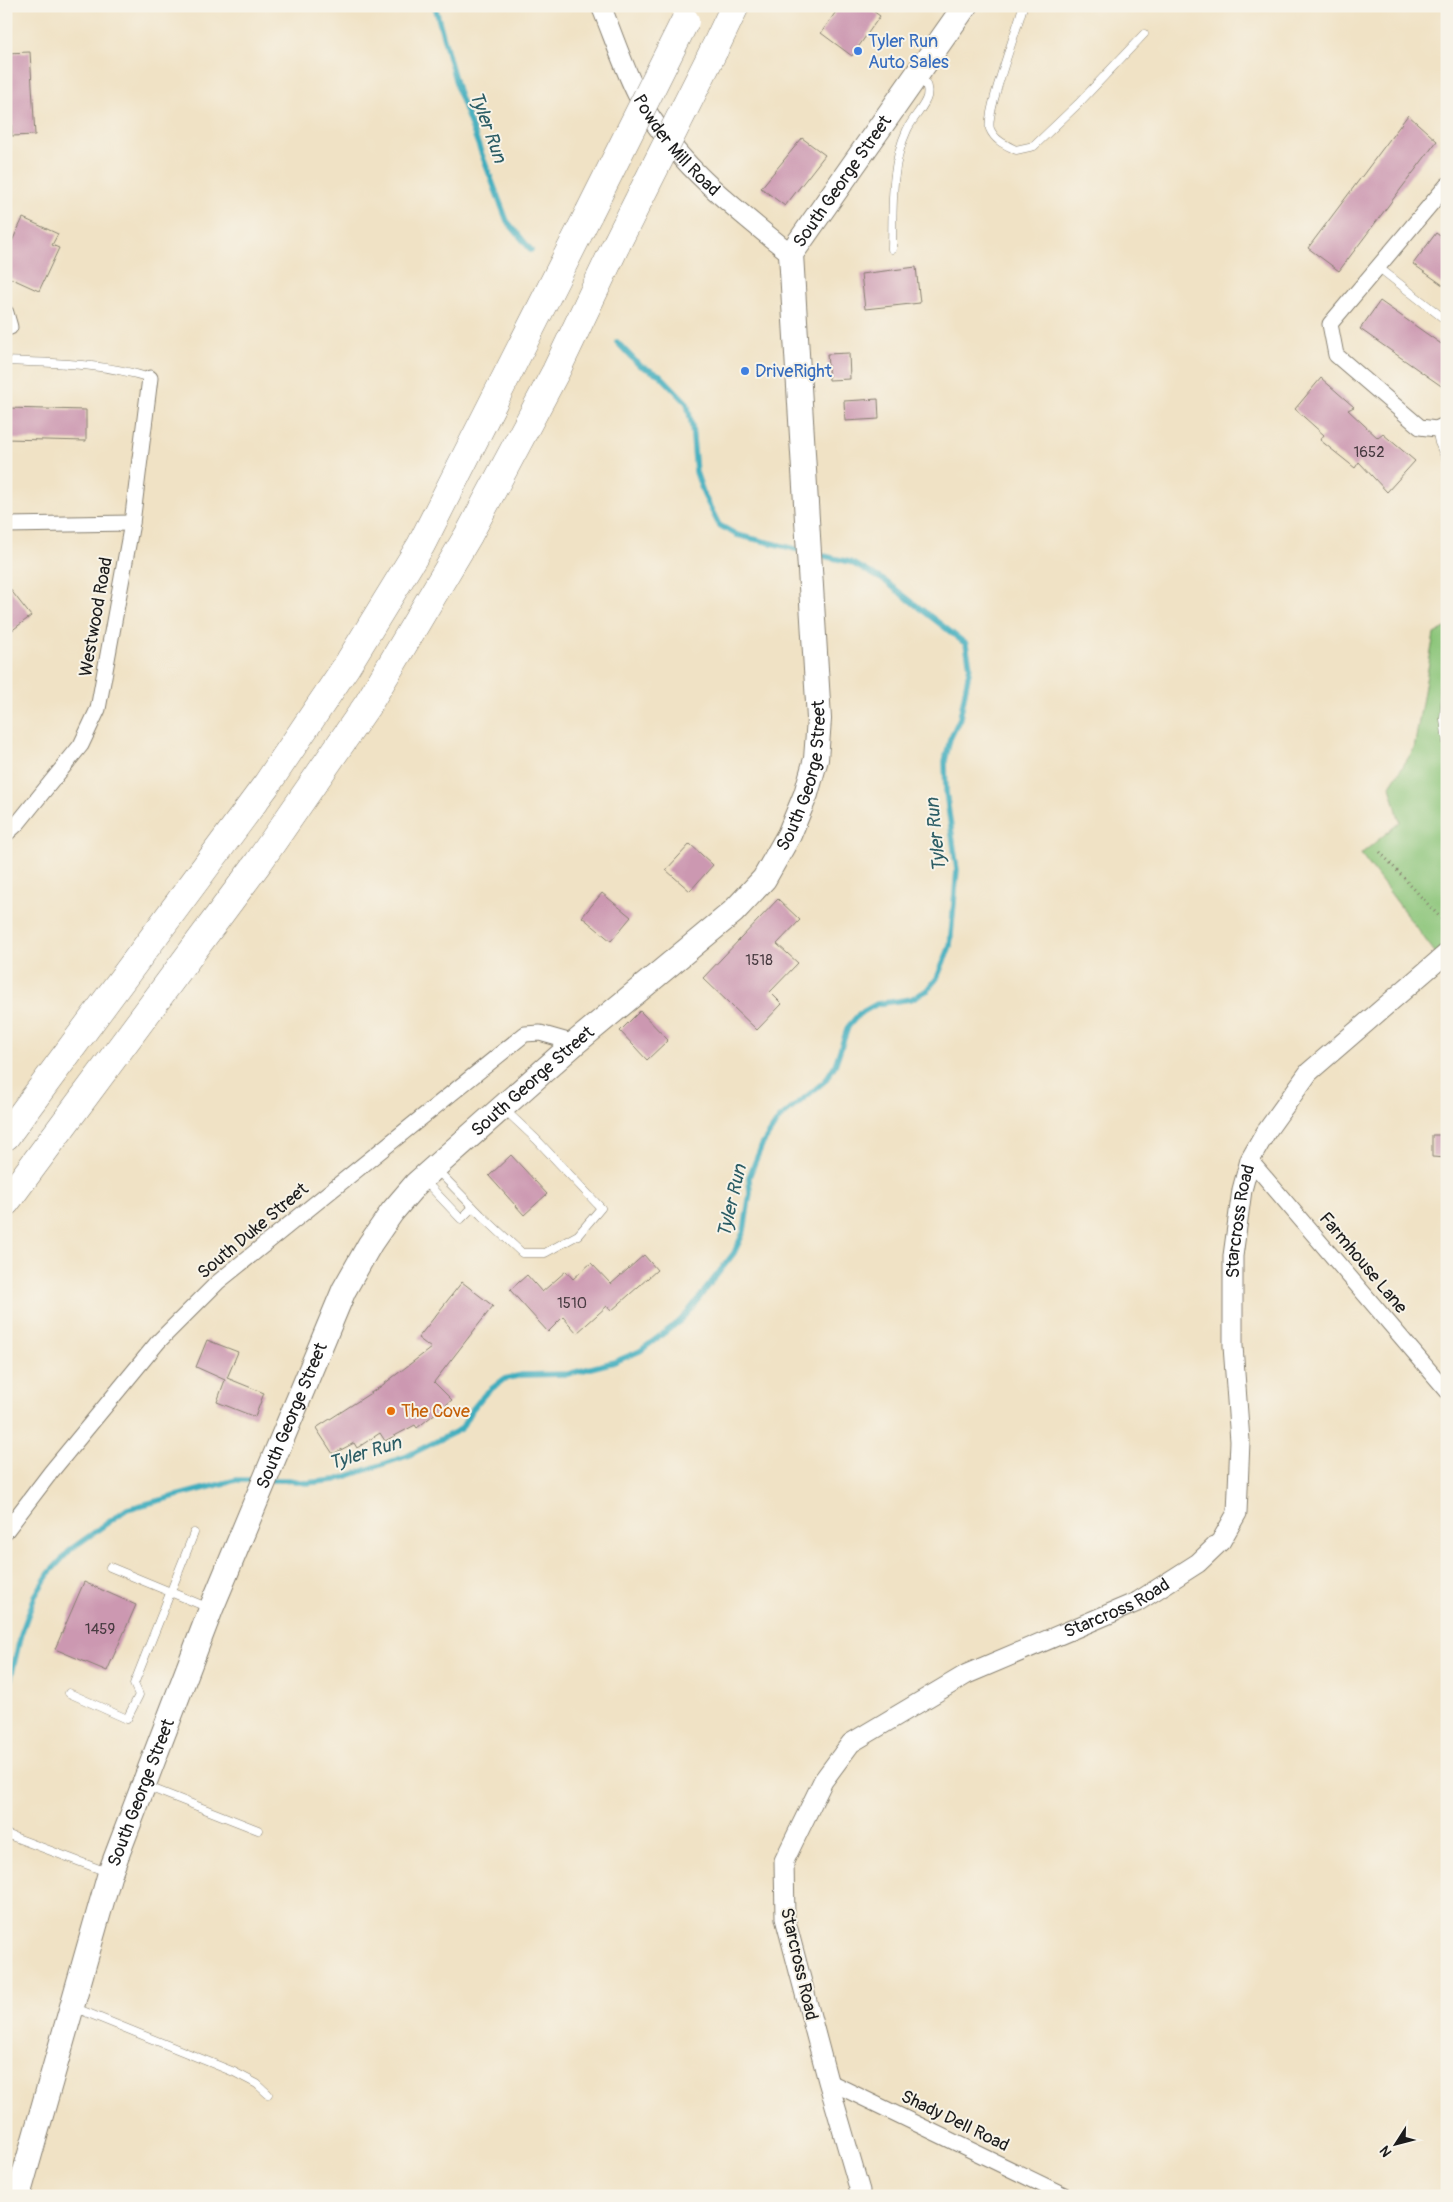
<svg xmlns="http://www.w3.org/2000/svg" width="1453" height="2202" font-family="Pangolin,sans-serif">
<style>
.green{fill:#8bc579;stroke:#54704a}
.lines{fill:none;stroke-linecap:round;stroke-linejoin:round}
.stream{stroke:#40adbe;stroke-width:5.5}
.building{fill:#cc98b1}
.service-casing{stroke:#867f70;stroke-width:9}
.minor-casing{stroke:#867f70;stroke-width:17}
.tertiary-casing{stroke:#867f70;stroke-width:21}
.primary-casing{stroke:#867f70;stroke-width:26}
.motorway-casing{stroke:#867f70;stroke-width:29}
.path{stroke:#867f70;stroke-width:3;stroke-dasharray:1 4;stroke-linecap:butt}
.service{stroke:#fff;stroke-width:8}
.minor{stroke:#fff;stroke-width:15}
.tertiary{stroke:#fff;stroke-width:19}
.primary{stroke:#fff;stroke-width:24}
.motorway{stroke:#fff;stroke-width:28}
.motorway-bridge-casing{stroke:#867f70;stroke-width:29;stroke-linecap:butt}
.motorway-bridge{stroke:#fff;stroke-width:28}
.shop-dot{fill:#3f7fe0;stroke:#f7f3e8;stroke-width:2}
.food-dot{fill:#e8710a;stroke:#f7f3e8;stroke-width:2}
.labels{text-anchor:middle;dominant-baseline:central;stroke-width:4;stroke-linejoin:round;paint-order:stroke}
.number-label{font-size:15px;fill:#483b41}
.shop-label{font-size:18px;fill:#366cbe;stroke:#f7f3e8;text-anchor:start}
.street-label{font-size:18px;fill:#1c1c1c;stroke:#f7f3e8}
.food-label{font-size:18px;fill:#c56008;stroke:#f7f3e8;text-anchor:start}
.water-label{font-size:19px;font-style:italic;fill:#2c5d65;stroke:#f7f3e8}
</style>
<rect width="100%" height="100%" fill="#f7f3e8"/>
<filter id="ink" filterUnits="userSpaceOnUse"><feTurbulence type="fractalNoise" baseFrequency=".02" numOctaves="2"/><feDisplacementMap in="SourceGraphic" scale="10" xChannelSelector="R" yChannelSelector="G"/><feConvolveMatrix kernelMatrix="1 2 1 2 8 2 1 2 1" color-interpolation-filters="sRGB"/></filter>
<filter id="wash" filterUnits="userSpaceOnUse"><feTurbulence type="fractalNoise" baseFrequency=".0096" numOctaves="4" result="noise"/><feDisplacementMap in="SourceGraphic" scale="20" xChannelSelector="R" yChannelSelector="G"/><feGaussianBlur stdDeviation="1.12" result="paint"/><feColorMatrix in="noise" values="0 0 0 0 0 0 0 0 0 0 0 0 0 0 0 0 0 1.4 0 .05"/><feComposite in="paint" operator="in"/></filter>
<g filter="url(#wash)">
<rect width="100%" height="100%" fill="#f0e2c5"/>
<polygon class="green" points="1447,627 1447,947 1437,955 1361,854 1400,822 1390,786 1414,749 1434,634"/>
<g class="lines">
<g class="stream">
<polyline points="435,6 458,91 507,221 531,250"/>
<polyline points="617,342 639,365 660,375 687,403 692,426 696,472 704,495 719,525 737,535 804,551"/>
<polyline points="272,1480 289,1480 306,1483 336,1480 407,1456 461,1429 471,1411 485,1394 504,1379 522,1375 568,1374 614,1362 640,1351 680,1321 692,1307 734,1253 744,1231 750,1193 749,1177 762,1145 779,1119 825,1081 835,1065 848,1027 859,1014 877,1004 911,999 928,990 937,978 950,946 957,870 946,792 945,761 950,739 960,718 970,666 966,644 885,581 850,562 815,554"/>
<polyline points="6,1699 21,1634 35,1596 49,1573 71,1549 127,1509 236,1480 258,1480"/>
</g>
</g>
<g id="blocks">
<g class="building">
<polygon points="840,6 866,6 880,16 852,56 821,33"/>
<polygon points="30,52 35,135 12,136 11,114 6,115 6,53"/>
<polygon points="1408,115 1437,141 1339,271 1308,248"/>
<polygon points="802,138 825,155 785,206 761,188"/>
<polygon points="23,218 58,234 52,245 59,248 39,291 6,276 6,254"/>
<polygon points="1436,233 1447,241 1447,288 1413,264"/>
<polygon points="916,267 920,303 865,309 861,274"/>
<polygon points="1380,301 1447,348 1447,390 1360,329"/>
<polygon points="849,353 850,379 829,380 827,354"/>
<polygon points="1321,378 1354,407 1348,410 1378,438 1383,434 1415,461 1387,492 1359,462 1355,468 1320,440 1324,435 1295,409"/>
<polygon points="878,399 879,419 845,421 844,401"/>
<polygon points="6,408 86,410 86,441 6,439"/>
<polygon points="6,584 31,616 6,635"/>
<polygon points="690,844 713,865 690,891 666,870"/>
<polygon points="602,893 631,917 611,941 582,917"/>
<polygon points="778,899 800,920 777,944 798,963 770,992 782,1004 757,1030 703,978"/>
<polygon points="640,1011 668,1040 647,1060 620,1031"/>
<polygon points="1432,1135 1447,1135 1447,1158 1432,1157"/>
<polygon points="511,1155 547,1194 524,1215 489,1176"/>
<polygon points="644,1255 657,1270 611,1311 607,1306 577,1333 563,1317 548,1332 510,1290 527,1275 542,1292 566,1271 573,1279 591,1263 611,1284"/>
<polygon points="462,1282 493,1306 434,1382 452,1400 417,1428 415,1425 385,1441 380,1433 357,1448 354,1443 333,1454 316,1428 380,1387 431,1348 418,1338"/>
<polygon points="207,1340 238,1352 227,1378 264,1393 255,1417 217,1402 225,1380 196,1367"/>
<polygon points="84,1582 136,1605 107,1671 55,1649"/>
</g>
</g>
</g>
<g filter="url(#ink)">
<use href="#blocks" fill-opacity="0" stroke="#867f70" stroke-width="1"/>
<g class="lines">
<defs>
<g id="service">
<path d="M1023,6C1018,28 985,113 990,129C995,141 1006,145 1016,150L1034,146L1078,104L1144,34"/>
<path d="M892,249C893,210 890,166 907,130C916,110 939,98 921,76"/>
<polyline points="1378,267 1447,321"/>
<path d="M6,361C54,363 104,363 150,378"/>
<polyline points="1436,429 1439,443 1447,461"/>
<polyline points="1447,677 1444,719 1447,743"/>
<polyline points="436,1169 481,1215 522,1253 545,1253 578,1235 601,1208 536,1139 505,1110"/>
<polyline points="424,1180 461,1219 473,1207"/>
<polyline points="110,1567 209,1608"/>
<polyline points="69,1693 127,1719 139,1695 134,1684 194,1533"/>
<polyline points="146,1786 258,1830"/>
<polyline points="6,1834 107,1872"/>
<polyline points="73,2007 234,2072 257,2084 268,2094"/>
</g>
<g id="minor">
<polyline points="1447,185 1330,324 1336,355 1420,427 1436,429 1447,424"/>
<polyline points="6,313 10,327"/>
<polyline points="6,525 132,523"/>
<polyline points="6,834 18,823 81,745 98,709 132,523 150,378"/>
<polyline points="1250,1160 1447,1391"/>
<polyline points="6,1531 51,1472 158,1342 218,1282 525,1034 540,1033 575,1043"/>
<polyline points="828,2081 1066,2196"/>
</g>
<g id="tertiary">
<path id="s1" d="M601,6C613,35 623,66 637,94C673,162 733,207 791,254"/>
<path id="s2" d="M859,2196L860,2191L828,2081L785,1918L784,1861L823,1781L851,1743L967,1674L1137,1602L1198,1563L1221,1541L1237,1513L1240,1441L1233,1346V1256L1242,1190L1250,1160L1266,1132L1309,1072L1447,953"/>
</g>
<g id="primary">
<path id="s3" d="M18,2196L110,1873L211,1609L344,1290L370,1244L392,1212L416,1184L575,1043L733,912L764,879L789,835L806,794L816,759L819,719L791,254L965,6"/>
</g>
<g id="motorway">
<polyline points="714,50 735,6"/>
<polyline points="6,1136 267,784 346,667 421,545 589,213"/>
<polyline points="6,1202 258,863 368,704 469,534 556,371 617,243"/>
</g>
</defs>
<use href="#service" class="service-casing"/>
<use href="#minor" class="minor-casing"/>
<use href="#tertiary" class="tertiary-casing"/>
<use href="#primary" class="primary-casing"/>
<use href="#motorway" class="motorway-casing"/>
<polyline class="path" points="1380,852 1447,925"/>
<use href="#service" class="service"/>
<use href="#minor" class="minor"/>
<use href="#tertiary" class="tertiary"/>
<use href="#primary" class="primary"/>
<use href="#motorway" class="motorway"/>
<defs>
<g id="motorway-bridge">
<polyline points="589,213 685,21"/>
<polyline points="617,243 714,50"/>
</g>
</defs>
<use href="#motorway-bridge" class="motorway-bridge-casing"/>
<use href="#motorway-bridge" class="motorway-bridge"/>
</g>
</g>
<g class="shop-dot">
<circle cx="858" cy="51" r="5"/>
<circle cx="745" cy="371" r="5"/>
</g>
<circle class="food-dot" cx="391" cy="1411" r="5"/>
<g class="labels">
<g class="number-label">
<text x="1369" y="452">1652</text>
<text x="759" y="960">1518</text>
<text x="572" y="1303">1510</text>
<text x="100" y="1629">1459</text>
</g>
<g class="shop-label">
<text x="868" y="41">Tyler Run<tspan x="868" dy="21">Auto Sales</tspan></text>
<text x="755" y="371">DriveRight</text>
</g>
<g class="street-label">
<text stroke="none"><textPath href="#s1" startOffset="160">Powder Mill Road</textPath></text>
<text stroke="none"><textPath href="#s3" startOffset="2282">South George Street</textPath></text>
<text transform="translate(96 617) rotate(-80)">Westwood Road</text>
<text stroke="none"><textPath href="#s3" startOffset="1668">South George Street</textPath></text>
<text stroke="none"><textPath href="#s3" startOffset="1248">South George Street</textPath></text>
<text stroke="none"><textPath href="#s2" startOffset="1230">Starcross Road</textPath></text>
<text transform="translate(253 1231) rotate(-40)">South Duke Street</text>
<text transform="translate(1363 1263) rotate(50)">Farmhouse Lane</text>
<text stroke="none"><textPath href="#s3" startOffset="828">South George Street</textPath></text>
<text stroke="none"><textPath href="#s2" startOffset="780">Starcross Road</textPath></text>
<text stroke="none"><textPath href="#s3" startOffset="422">South George Street</textPath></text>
<text transform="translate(799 1964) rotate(77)">Starcross Road</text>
<text transform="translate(955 2121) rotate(26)">Shady Dell Road</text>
</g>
<g class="food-label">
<text x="401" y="1411">The Cove</text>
</g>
<g class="water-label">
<text transform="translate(488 127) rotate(70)">Tyler Run</text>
<text transform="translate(936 835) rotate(-96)">Tyler Run</text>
<text transform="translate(732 1201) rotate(-77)">Tyler Run</text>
<text transform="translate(365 1453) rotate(-17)">Tyler Run</text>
</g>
</g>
<rect width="1453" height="2202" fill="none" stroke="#f7f3e8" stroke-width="25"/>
<g transform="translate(1396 2144) rotate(234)" stroke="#f7f3e8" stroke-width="4" paint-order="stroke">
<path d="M0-4L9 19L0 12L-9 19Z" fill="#1c1c1c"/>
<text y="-8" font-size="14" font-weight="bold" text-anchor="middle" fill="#1c1c1c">N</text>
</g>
</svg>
